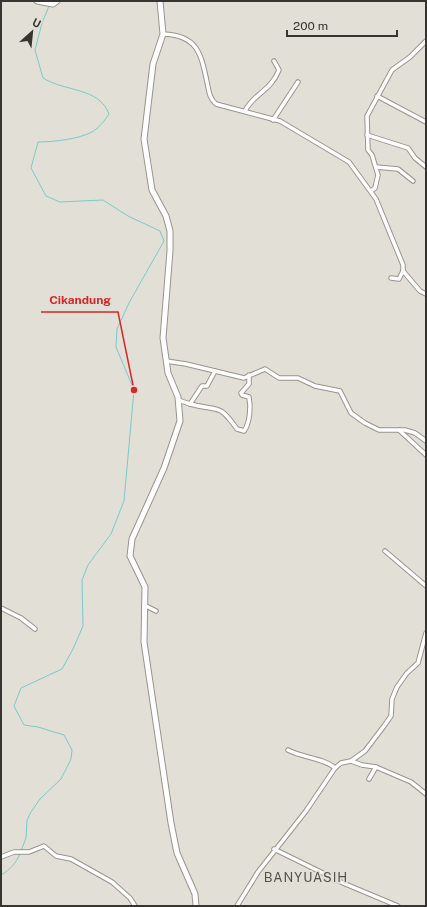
<svg xmlns="http://www.w3.org/2000/svg" width="427" height="907" font-family="'Public Sans',sans-serif">
<style>
.lines{fill:none;stroke-linecap:round;stroke-linejoin:round}
.stream{stroke:#79caca;stroke-width:1}
.street-casing{stroke:#97958d;stroke-width:5.5}
.secondary-casing{stroke:#97958d;stroke-width:7}
.street{stroke:#fff;stroke-width:3.5}
.secondary{stroke:#fff;stroke-width:5}
.labels{text-anchor:middle;dominant-baseline:central;stroke-width:3.5;stroke-linejoin:round;paint-order:stroke}
.quarter-label{font-size:13px;letter-spacing:1px;fill:#53514a;stroke:#e2dfd7}
.leader{fill:none;stroke:#d62828;stroke-width:1.5}
.callout-dot{fill:#d62828;stroke:#e2dfd7;stroke-width:1.5}
.callout-label{font-size:12px;text-anchor:middle;font-weight:bold;fill:#d62828;stroke:#e2dfd7;stroke-width:3.5;stroke-linejoin:round;paint-order:stroke}
</style>
<rect width="100%" height="100%" fill="#e2dfd7"/>
<g class="lines">
<g class="stream">
<path d="M21,851L26,838L27,820L31,812L40,799L61,779L71,759L72,750L64,735L38,727L24,725L14,706L21,688L62,669L73,649L83,626L82,580L88,565L111,534L124,501L134,390L116,347L117,329L129,303L164,241L160,231L128,216L103,200L60,202L46,196L31,168L38,142C53,142 79,139 92,132C99,128 105,120 109,114C99,87 65,92 43,78L35,50L42,23L49,6"/>
<path d="M1,875C11,869 15,864 20,854"/>
</g>
<defs>
<g id="street">
<path d="M163,34C197,35 201,53 207,82C209,91 209,98 216,104L280,121L349,162L376,199L403,265V271L399,279L391,278"/>
<polyline points="377,96 426,122"/>
<path d="M245,111C253,94 271,91 279,70L274,61"/>
<polyline points="273,120 298,82"/>
<polyline points="367,135 408,148 415,158 426,167"/>
<polyline points="376,167 398,169 413,181"/>
<polyline points="371,191 375,188 378,175 372,155 368,150 367,116 392,70 410,57 426,41"/>
<polyline points="403,271 420,291 426,294"/>
<polyline points="166,361 186,364 244,378 265,369 279,378 298,378 315,386 340,391 351,413 365,423 379,430 405,430 415,433 426,441"/>
<polyline points="178,400 190,404 202,386 207,386 215,371"/>
<path d="M190,404C219,412 218,402 237,429L244,431C250,423 251,407 249,397L242,395L241,393L249,384V375"/>
<polyline points="399,430 426,455"/>
<polyline points="385,551 426,586"/>
<polyline points="144,605 156,611"/>
<polyline points="1,608 21,618 35,629"/>
<path d="M288,750C303,758 324,758 335,768"/>
<polyline points="351,761 362,765 376,767 369,779"/>
<polyline points="376,767 411,782 426,794"/>
<polyline points="274,849 343,883 398,906"/>
<polyline points="1,857 14,852 29,852 44,846 56,856 71,859 112,882 130,898 135,906"/>
<polyline points="237,906 258,872 306,811 335,768 341,763 351,761 365,751 384,726 391,716 392,699 397,687 407,673 418,663 426,633"/>
</g>
<g id="secondary">
<polyline points="37,1 53,4 57,1"/>
<polyline points="160,1 163,34 153,64 144,139 152,190 166,216 170,231 170,251 163,338 168,373 178,397 180,421 164,468 132,539 130,556 145,587 144,642 171,823 177,853 195,894 196,906"/>
</g>
</defs>
<use href="#street" class="street-casing"/>
<use href="#secondary" class="secondary-casing"/>
<use href="#street" class="street"/>
<use href="#secondary" class="secondary"/>
</g>
<g class="labels">
<g class="quarter-label">
<text x="306" y="877">BANYUASIH</text>
</g>
</g>
<path class="leader" d="M134 390L118 312H41"/>
<circle class="callout-dot" cx="134" cy="390" r="4"/>
<g class="callout-label">
<text x="80" y="304">Cikandung</text>
</g>
<rect width="427" height="907" fill="none" stroke="#363532" stroke-width="4"/>
<g transform="translate(32 32) rotate(27)" stroke="#e2dfd7" stroke-width="3" paint-order="stroke">
<path d="M0-3L7 15L0 10L-7 15Z" fill="#363532"/>
<text y="-6" font-size="11" font-weight="bold" text-anchor="middle" fill="#363532">U</text>
</g>
<path d="M287 30v6h110v-6" fill="none" stroke="#363532" stroke-width="2"/>
<text x="293" y="30" font-size="12" fill="#363532" stroke="#e2dfd7" stroke-width="3" paint-order="stroke">200 m</text>
</svg>
